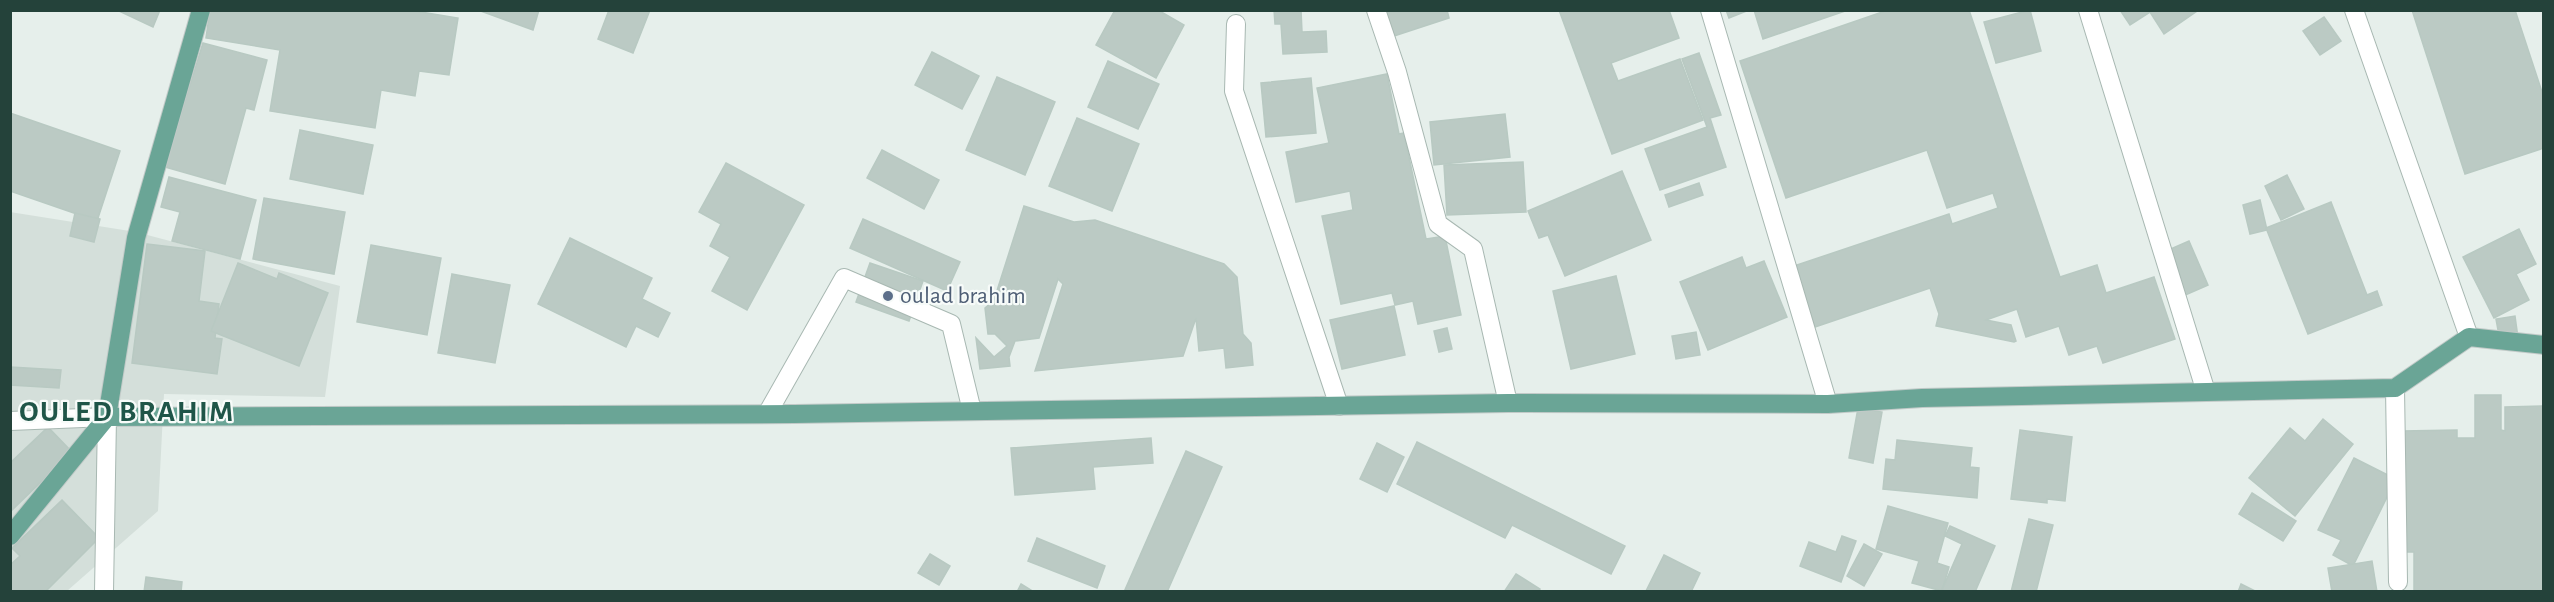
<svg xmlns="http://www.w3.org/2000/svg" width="2554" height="602" font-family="'Alegreya Sans',sans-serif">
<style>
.built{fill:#d4dfda}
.building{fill:#bbcac4;stroke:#b8c9c2;stroke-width:1.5}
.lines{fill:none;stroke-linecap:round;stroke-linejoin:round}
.minor-casing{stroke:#a8b8b2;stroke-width:20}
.major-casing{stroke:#c2cac8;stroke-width:20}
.minor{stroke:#fff;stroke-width:18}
.major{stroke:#6aa596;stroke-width:18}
.service-dot{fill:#5c6f8a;stroke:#f7fbf9;stroke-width:2}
.labels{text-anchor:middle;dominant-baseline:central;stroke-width:4.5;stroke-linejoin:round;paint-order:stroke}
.service-label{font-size:24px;fill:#4e5e75;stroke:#f7fbf9;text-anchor:start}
.district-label{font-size:30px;font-weight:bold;letter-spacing:1.5px;fill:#1f5548;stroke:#f7fbf9}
</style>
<rect width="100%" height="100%" fill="#e6efeb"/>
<polygon class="built" points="10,212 136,232 340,286 325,397 164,394 158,511 67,591 11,591"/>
<g class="building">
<polygon points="117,10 160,10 153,27"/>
<polygon points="210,10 409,10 458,18 449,75 419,71 415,96 381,90 375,128 270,111 280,50 206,38"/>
<polygon points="478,10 539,10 533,30"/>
<polygon points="609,10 650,10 633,53 598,39"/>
<polygon points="1115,10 1158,10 1184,25 1156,78 1096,45"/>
<polygon points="1274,10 1301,10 1302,32 1326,31 1327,52 1283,54 1281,24 1275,24"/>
<polygon points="1385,10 1447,10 1449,18 1394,36"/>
<polygon points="1559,10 1669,10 1679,38 1611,63 1618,81 1680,59 1703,120 1612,154"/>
<polygon points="1726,10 1749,10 1729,18"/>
<polygon points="1754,10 1848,10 1763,39"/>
<polygon points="1888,10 1969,10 2060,277 2097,265 2106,293 2154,277 2175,339 2103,363 2097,346 2069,355 2059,326 2026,337 2017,309 1986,320 2011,325 2016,341 2014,342 1936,326 1939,314 1930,288 1815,327 1794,266 1949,214 1952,224 1998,208 1993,193 1947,208 1927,150 1786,198 1740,61"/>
<polygon points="2030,10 2041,51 1996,63 1984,22"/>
<polygon points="2120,10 2197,10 2197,11 2164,34 2150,12 2130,25"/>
<polygon points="2412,10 2515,10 2544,98 2544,148 2465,174"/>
<polygon points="2324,17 2341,41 2320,55 2303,31"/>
<polygon points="203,43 267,60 254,110 246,108 225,184 165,167"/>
<polygon points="932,52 979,76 962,109 915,85"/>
<polygon points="1699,53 1721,115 1710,118 1726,167 1660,190 1645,149 1707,127 1682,59"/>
<polygon points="1108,61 1159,84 1138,129 1088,107"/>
<polygon points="1387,74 1399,134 1404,133 1426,239 1445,236 1461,315 1418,324 1413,301 1395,305 1392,293 1341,304 1322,216 1353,210 1350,191 1296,202 1286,152 1329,143 1317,88"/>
<polygon points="997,77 1055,102 1025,175 966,150"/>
<polygon points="1311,78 1316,133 1266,137 1261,83"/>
<polygon points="10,113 120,151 97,221 10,191"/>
<polygon points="1505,114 1510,157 1434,165 1430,122"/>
<polygon points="1077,118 1139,144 1112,211 1049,186"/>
<polygon points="300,130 373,145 363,194 290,179"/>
<polygon points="882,150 939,180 924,209 867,178"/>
<polygon points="1523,162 1526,212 1447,215 1444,165"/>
<polygon points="726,163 804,205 747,310 712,291 730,257 710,246 721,224 699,212"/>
<polygon points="1622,171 1651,240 1565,276 1548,235 1539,238 1528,211"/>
<polygon points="2287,175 2304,209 2281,220 2265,186"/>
<polygon points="169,177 256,200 240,259 172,241 180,212 161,207"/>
<polygon points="1699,183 1703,195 1669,207 1665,195"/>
<polygon points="264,198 345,212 334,274 253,259"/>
<polygon points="2260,200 2267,230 2250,234 2243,205"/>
<polygon points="2331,202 2367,295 2377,291 2382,305 2308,334 2266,228"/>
<polygon points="1024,206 1074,222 1095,220 1224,264 1237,277 1243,334 1251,343 1253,365 1226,368 1224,348 1199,351 1196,318 1183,356 1035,371 1063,284 1058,279 1039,338 1015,341 1009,357 1010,366 980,369 976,338 994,357 1007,346 995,334 988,334 985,308 994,300"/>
<polygon points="75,213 100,219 94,242 70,236"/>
<polygon points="863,219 960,262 947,291 850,248"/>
<polygon points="2519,229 2536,264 2516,274 2529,300 2494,318 2463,257"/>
<polygon points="570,238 652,278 642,299 670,313 658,337 636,326 626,347 538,304"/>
<polygon points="2189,241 2208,285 2183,296 2164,252"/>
<polygon points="147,244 205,251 199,301 219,304 215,338 222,339 217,374 132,363"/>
<polygon points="371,245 441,258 427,335 357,322"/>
<polygon points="1742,257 1746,268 1764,261 1787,317 1708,350 1680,282"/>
<polygon points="238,263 277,279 279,273 328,293 299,366 211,331"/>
<polygon points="870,263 923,281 909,321 856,302"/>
<polygon points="452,274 510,285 495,363 438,353"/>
<polygon points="1616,276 1635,354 1571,369 1553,291"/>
<polygon points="1394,306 1405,355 1342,369 1330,320"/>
<polygon points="2515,316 2518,338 2500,341 2496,319"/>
<polygon points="1447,328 1452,349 1439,352 1434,331"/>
<polygon points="1696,332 1700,355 1676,359 1672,336"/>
<polygon points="10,367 61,370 59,388 10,385"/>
<polygon points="2475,395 2501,395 2501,430 2505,431 2505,407 2544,406 2544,592 2414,592 2414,552 2404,552 2402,431 2457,430 2457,438 2475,438"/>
<polygon points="1858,408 1882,412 1873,463 1849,458"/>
<polygon points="2323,419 2353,444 2295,516 2249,478 2290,428 2305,441"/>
<polygon points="48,427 72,452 10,512 10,463"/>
<polygon points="2020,430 2072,437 2065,501 2047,499 2047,503 2011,499"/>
<polygon points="1151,438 1153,463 1093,467 1095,489 1015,495 1011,448"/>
<polygon points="1897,440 1972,448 1970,467 1979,468 1977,498 1883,489 1886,459 1895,460"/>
<polygon points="1417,442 1625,546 1611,574 1512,525 1505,538 1397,484"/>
<polygon points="1377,443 1404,457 1387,492 1360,479"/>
<polygon points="1186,451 1222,467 1167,592 1124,592"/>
<polygon points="2354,458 2396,479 2353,566 2333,555 2341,540 2318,530"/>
<polygon points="2252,493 2296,521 2283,541 2239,514"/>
<polygon points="62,500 99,538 45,592 10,592 10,565 20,556 12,548"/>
<polygon points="1888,506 1948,523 1937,563 1949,567 1942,591 1912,583 1919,561 1876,549"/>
<polygon points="2029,519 2053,525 2036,592 2011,592"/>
<polygon points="1950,526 1995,546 1975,592 1941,592 1962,544 1945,536"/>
<polygon points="1842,536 1856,541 1841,582 1800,566 1809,542 1836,552"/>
<polygon points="1037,538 1105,566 1097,588 1028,561"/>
<polygon points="1864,544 1882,554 1864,586 1847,576"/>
<polygon points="930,554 950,566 939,585 918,573"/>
<polygon points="1664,555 1700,573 1691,592 1646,591"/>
<polygon points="2372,561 2377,592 2332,592 2328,568"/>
<polygon points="1516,574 1540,589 1539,592 1504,592"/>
<polygon points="146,577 182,582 181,592 144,592"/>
<polygon points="1021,584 1034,592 1017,592"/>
<polygon points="2241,584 2257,592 2238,592"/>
</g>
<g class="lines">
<defs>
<g id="minor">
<polyline points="1376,10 1397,72 1438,224 1473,249 1508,403"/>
<polyline points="1710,10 1828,404"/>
<polyline points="2088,10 2206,392"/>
<polyline points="2354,10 2469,337"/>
<polyline points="1236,24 1234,91 1339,406"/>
<polyline points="2395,388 2398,582"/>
<polyline points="767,414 844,278 951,324 972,411"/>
<polyline points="10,421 107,417 104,592"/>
</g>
<g id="major">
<polyline points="107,417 136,238 201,10"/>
<polyline points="10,536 107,417 794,414 1508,403 1828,404 1922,398 2395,388 2469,337 2544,345"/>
</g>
</defs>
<use href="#minor" class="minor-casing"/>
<use href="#major" class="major-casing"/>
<use href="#minor" class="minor"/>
<use href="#major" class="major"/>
</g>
<circle class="service-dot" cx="888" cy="296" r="6"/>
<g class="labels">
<g class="service-label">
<text x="900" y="296">oulad brahim</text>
</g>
<g class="district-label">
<text x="127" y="412">OULED BRAHIM</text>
</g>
</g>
<rect width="2554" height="602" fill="none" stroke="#24423a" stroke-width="24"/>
</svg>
